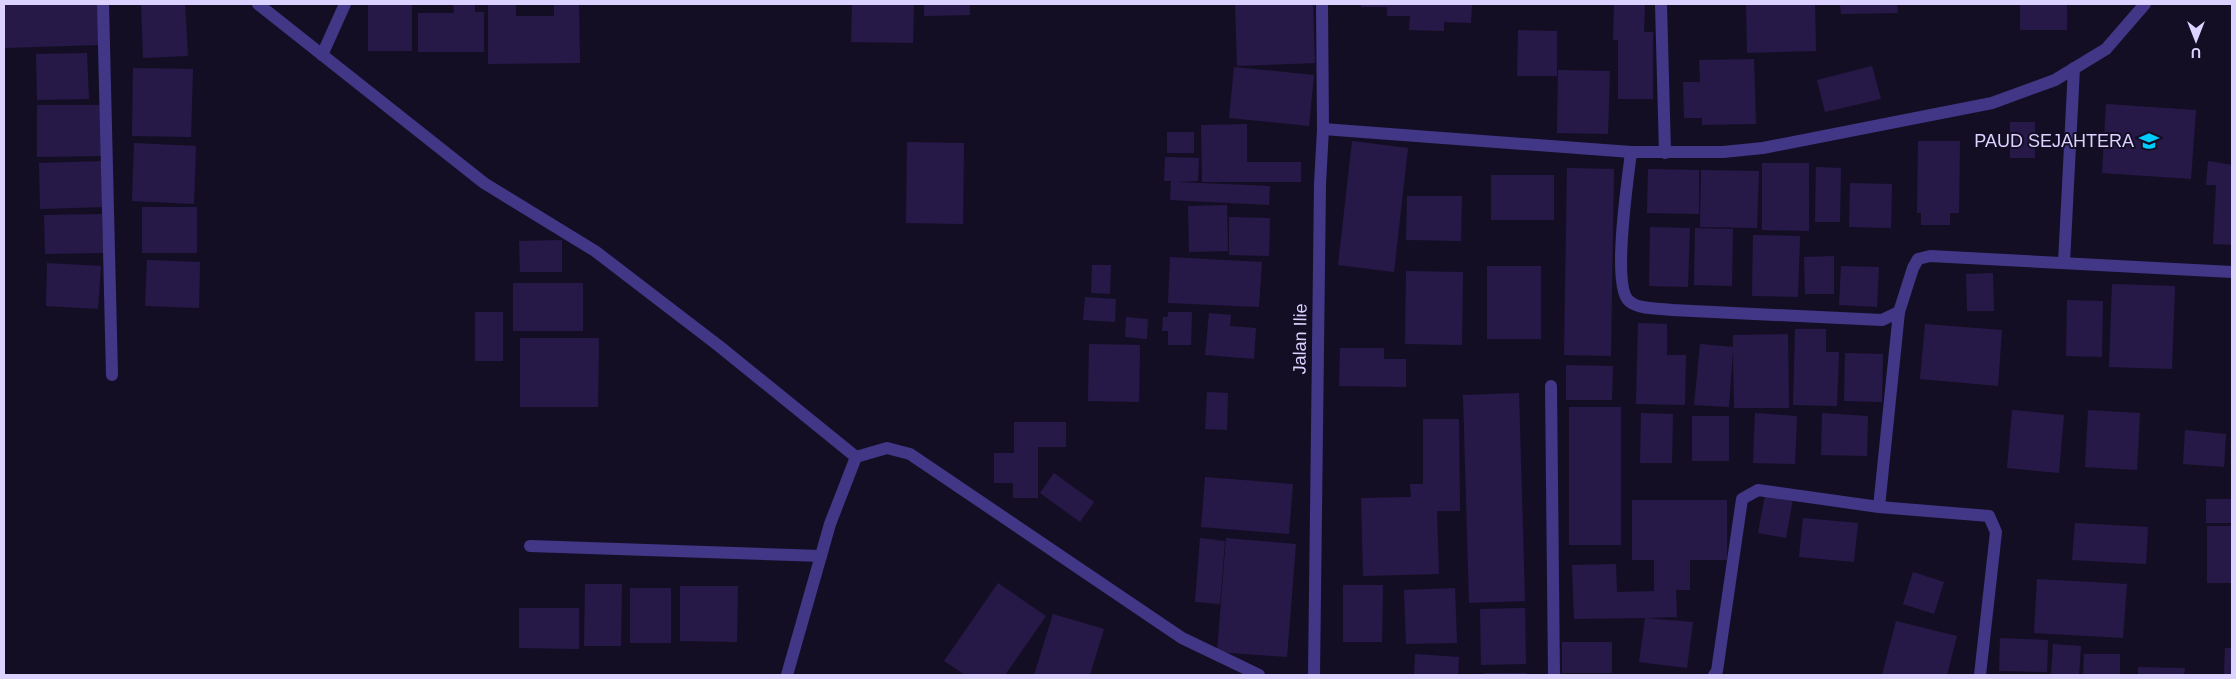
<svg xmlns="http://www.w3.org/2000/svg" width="2236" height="679" font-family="Helvetica,sans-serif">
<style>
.building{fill:#271947}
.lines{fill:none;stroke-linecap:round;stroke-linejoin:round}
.street{stroke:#413786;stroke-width:12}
.labels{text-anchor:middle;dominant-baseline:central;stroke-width:4;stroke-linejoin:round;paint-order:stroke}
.poi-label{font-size:18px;fill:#dbd2ff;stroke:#140e25;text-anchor:end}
.street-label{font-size:18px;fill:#dbd2ff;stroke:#140e25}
</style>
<rect width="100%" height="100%" fill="#140e25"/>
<g class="building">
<polygon points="4,4 98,4 100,45 4,48"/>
<polygon points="141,4 185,4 188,56 143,58"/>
<polygon points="412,4 412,51 368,51 368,5"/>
<polygon points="453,4 475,4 475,12 484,12 484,52 418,52 418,13 454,13"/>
<polygon points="488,4 516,4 516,16 554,16 554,4 579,4 580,63 488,64"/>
<polygon points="852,4 914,4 913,43 851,42"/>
<polygon points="924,4 970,4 970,15 924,16"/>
<polygon points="1235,4 1313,4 1315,63 1237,66"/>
<polygon points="1361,4 1472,4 1471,23 1444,22 1444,31 1409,30 1410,16 1387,16 1387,7 1361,7"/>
<polygon points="1614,4 1645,4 1644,32 1653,32 1653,99 1618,99 1618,40 1613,40"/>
<polygon points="1746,4 1815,4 1816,51 1747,53"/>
<polygon points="1840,4 1897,4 1898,13 1841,14"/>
<rect x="2020" y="4" width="47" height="26"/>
<polygon points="1518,30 1557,31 1557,76 1517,76"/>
<polygon points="87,53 89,99 37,100 36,54"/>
<polygon points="1754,59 1756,124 1702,125 1702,118 1684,118 1683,82 1700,82 1699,60"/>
<polygon points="1872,66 1881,99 1825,112 1817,80"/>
<polygon points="1234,67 1314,75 1309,126 1229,118"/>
<polygon points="133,68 193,69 191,137 132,136"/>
<polygon points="1558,70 1610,71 1608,134 1557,133"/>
<polygon points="2106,104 2196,110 2191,179 2102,173"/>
<polygon points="37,105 104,105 104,156 37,157"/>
<rect x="2010" y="122" width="25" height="36"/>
<polygon points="1247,124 1247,162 1301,162 1301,182 1202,182 1201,125"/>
<rect x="1167" y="132" width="27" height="21"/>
<polygon points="1352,141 1408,148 1394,272 1338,265"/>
<polygon points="1918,141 1960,141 1959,213 1950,213 1950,225 1921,225 1921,213 1917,213"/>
<polygon points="907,142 964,143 963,224 906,223"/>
<polygon points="134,143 196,146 194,204 132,201"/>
<polygon points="1165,157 1199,158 1198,181 1178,182 1270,186 1269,205 1170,200 1171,181 1164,181"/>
<polygon points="103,161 105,207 40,209 39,163"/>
<polygon points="2208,161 2232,165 2232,245 2213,244 2216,185 2206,185"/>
<polygon points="1762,163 1809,163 1809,231 1762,230"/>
<polygon points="1816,167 1841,168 1840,222 1815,222"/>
<polygon points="1567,168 1614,169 1611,356 1564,355"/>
<polygon points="1648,169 1699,170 1699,214 1647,213"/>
<polygon points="1701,170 1759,171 1757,228 1700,227"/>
<rect x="1491" y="175" width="63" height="45"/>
<polygon points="1850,183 1892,184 1891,228 1849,227"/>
<polygon points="1407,196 1462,196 1461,241 1406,240"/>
<polygon points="1227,205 1228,251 1189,252 1188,206"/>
<rect x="142" y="207" width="55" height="46"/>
<polygon points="102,214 103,253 45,254 44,215"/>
<polygon points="1229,217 1270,218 1269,256 1229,255"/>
<polygon points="1650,227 1690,228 1688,287 1649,286"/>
<polygon points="1695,228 1733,229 1732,286 1694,285"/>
<polygon points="1753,235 1800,236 1798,297 1752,296"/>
<polygon points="562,240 562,272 520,272 519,241"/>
<polygon points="1834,256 1834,294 1805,294 1804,257"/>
<polygon points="1170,257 1262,262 1259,307 1168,303"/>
<polygon points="147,260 200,262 199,308 145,306"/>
<polygon points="47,263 101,266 98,309 46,306"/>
<polygon points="1092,265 1111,265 1110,294 1091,293"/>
<rect x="1487" y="266" width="54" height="73"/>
<polygon points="1841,266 1879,267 1877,307 1839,305"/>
<polygon points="1406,271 1463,272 1462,345 1405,344"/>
<polygon points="1993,273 1994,311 1967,311 1966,274"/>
<rect x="513" y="283" width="70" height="48"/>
<polygon points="2112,284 2175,286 2172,369 2109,367"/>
<polygon points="1085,297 1116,299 1115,322 1083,320"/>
<polygon points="2067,300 2103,301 2102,357 2066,356"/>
<rect x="475" y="312" width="28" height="49"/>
<polygon points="1168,312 1192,312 1191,345 1168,345 1168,331 1162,331 1163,317 1168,317"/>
<polygon points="1209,313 1231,315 1230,326 1256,328 1254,359 1205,355"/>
<polygon points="1126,317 1148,319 1147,339 1125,337"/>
<polygon points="1638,323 1667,324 1667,355 1686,355 1685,405 1636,404"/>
<polygon points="1925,324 2002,330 1998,386 1920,379"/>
<polygon points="1795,329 1826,329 1826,352 1839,352 1837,406 1793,405"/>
<polygon points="1788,334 1789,408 1734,408 1733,350 1729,407 1694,405 1700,344 1733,347 1733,335"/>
<polygon points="520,338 599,338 598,407 520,407"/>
<polygon points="1089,344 1140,345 1139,402 1088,401"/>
<polygon points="1340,348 1384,348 1384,359 1406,359 1406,387 1339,386"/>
<polygon points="1845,353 1883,354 1882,402 1844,401"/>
<polygon points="1566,365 1613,366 1612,400 1566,400"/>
<polygon points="1207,392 1228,393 1227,430 1205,429"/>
<polygon points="1519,393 1525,601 1469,603 1463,395"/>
<rect x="1569" y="407" width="52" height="138"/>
<polygon points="2012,410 2064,415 2059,473 2007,468"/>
<polygon points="2088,410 2140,413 2137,470 2085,467"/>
<polygon points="1641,413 1673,414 1672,463 1640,463"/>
<polygon points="1755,413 1797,416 1795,464 1753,463"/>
<polygon points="1822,413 1868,416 1867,456 1821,455"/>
<rect x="1692" y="416" width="37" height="45"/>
<polygon points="1423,419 1459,419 1460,511 1437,511 1439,574 1363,576 1361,498 1411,497 1410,484 1423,484"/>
<polygon points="1014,422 1066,422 1066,447 1038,447 1038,498 1013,498 1013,483 994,483 994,453 1014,453"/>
<polygon points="2185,430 2226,434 2224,467 2183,464"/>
<polygon points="1054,473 1094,502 1080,522 1040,493"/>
<polygon points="1205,477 1293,484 1289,534 1201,527"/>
<polygon points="1765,495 1793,499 1786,538 1758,533"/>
<rect x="2206" y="499" width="26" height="24"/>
<polygon points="1632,500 1727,500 1727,560 1690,560 1690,590 1676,590 1677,617 1645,618 1693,622 1687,668 1639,662 1645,618 1574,619 1572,565 1616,564 1617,592 1654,591 1654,560 1632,560"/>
<polygon points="1803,518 1858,523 1854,562 1799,557"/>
<polygon points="2075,523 2148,527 2146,564 2072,560"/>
<rect x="2207" y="526" width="25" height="57"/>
<polygon points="1200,538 1225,541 1220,604 1195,602"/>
<polygon points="1226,538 1296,544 1287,657 1217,652"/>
<polygon points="1913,572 1944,582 1934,614 1903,604"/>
<polygon points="2037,579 2127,584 2123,638 2034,633"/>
<polygon points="998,583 1046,616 1005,675 965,675 944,661"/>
<polygon points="585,584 622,584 621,646 584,646"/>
<polygon points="1343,585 1383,585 1382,642 1343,642"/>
<polygon points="680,586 738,586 737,642 680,641"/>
<rect x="630" y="588" width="41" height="55"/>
<polygon points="1455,588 1457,643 1406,644 1404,590"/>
<polygon points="519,608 579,608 579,649 519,648"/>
<polygon points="1525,608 1526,664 1481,665 1480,609"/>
<polygon points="1053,614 1104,629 1090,675 1034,675"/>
<polygon points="1896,621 1957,636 1947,675 1882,675"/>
<polygon points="2000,638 2048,640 2047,672 1999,671"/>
<rect x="1562" y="642" width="50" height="31"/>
<polygon points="2053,644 2081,646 2079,675 2051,675"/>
<polygon points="2225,648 2232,648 2232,675 2224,675"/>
<polygon points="1415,654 1459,657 1458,675 1414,675"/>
<polygon points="2084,654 2120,654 2120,675 2083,675"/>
<polygon points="2138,667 2185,668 2184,675 2138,675"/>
<polygon points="1484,673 1527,673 1527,675 1485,675"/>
</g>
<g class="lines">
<g class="street">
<polyline points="103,4 112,375"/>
<polyline points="258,4 484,183 595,251 719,346 856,457"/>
<polyline points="1661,4 1665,153"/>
<polyline points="322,55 345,4"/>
<polyline points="1323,129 1631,152 1723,152 1763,148 1992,103 2055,80 2106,49 2145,4"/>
<path d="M1631,152C1628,179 1612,282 1628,300C1637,310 1659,308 1672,310L1882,320L1899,312L1913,268L1918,259L1930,256L2232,272"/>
<polyline points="2064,263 2074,68"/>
<polyline points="1551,386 1554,675"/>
<polyline points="1879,507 1899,312"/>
<polyline points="530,546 821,556"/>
<polyline points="787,675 830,524 856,457 887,448 910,454 1182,638 1259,675"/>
<polyline points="1314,675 1320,184 1323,129 1322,4"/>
<polyline points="1714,675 1717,671 1742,499 1758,490 1879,507 1989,516 1996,532 1980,675"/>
</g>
</g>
<defs>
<symbol id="school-bare" viewBox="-9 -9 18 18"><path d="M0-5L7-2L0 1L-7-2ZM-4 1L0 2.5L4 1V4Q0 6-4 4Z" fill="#00ccfd" stroke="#140e25" stroke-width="2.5" paint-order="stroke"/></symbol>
</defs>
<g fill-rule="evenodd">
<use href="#school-bare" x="2135" y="127" width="28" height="28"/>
</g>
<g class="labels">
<g class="poi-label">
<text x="2134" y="141">PAUD SEJAHTERA</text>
</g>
<g class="street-label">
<text transform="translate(1300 339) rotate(-89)">Jalan Ilie</text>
</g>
</g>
<rect width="2236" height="679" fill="none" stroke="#dbd2ff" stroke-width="10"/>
<g transform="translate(2196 40) rotate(180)" stroke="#140e25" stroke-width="4" paint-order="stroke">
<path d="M0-4L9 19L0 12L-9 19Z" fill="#dbd2ff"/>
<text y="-8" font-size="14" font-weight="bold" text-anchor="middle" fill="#dbd2ff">U</text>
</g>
</svg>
